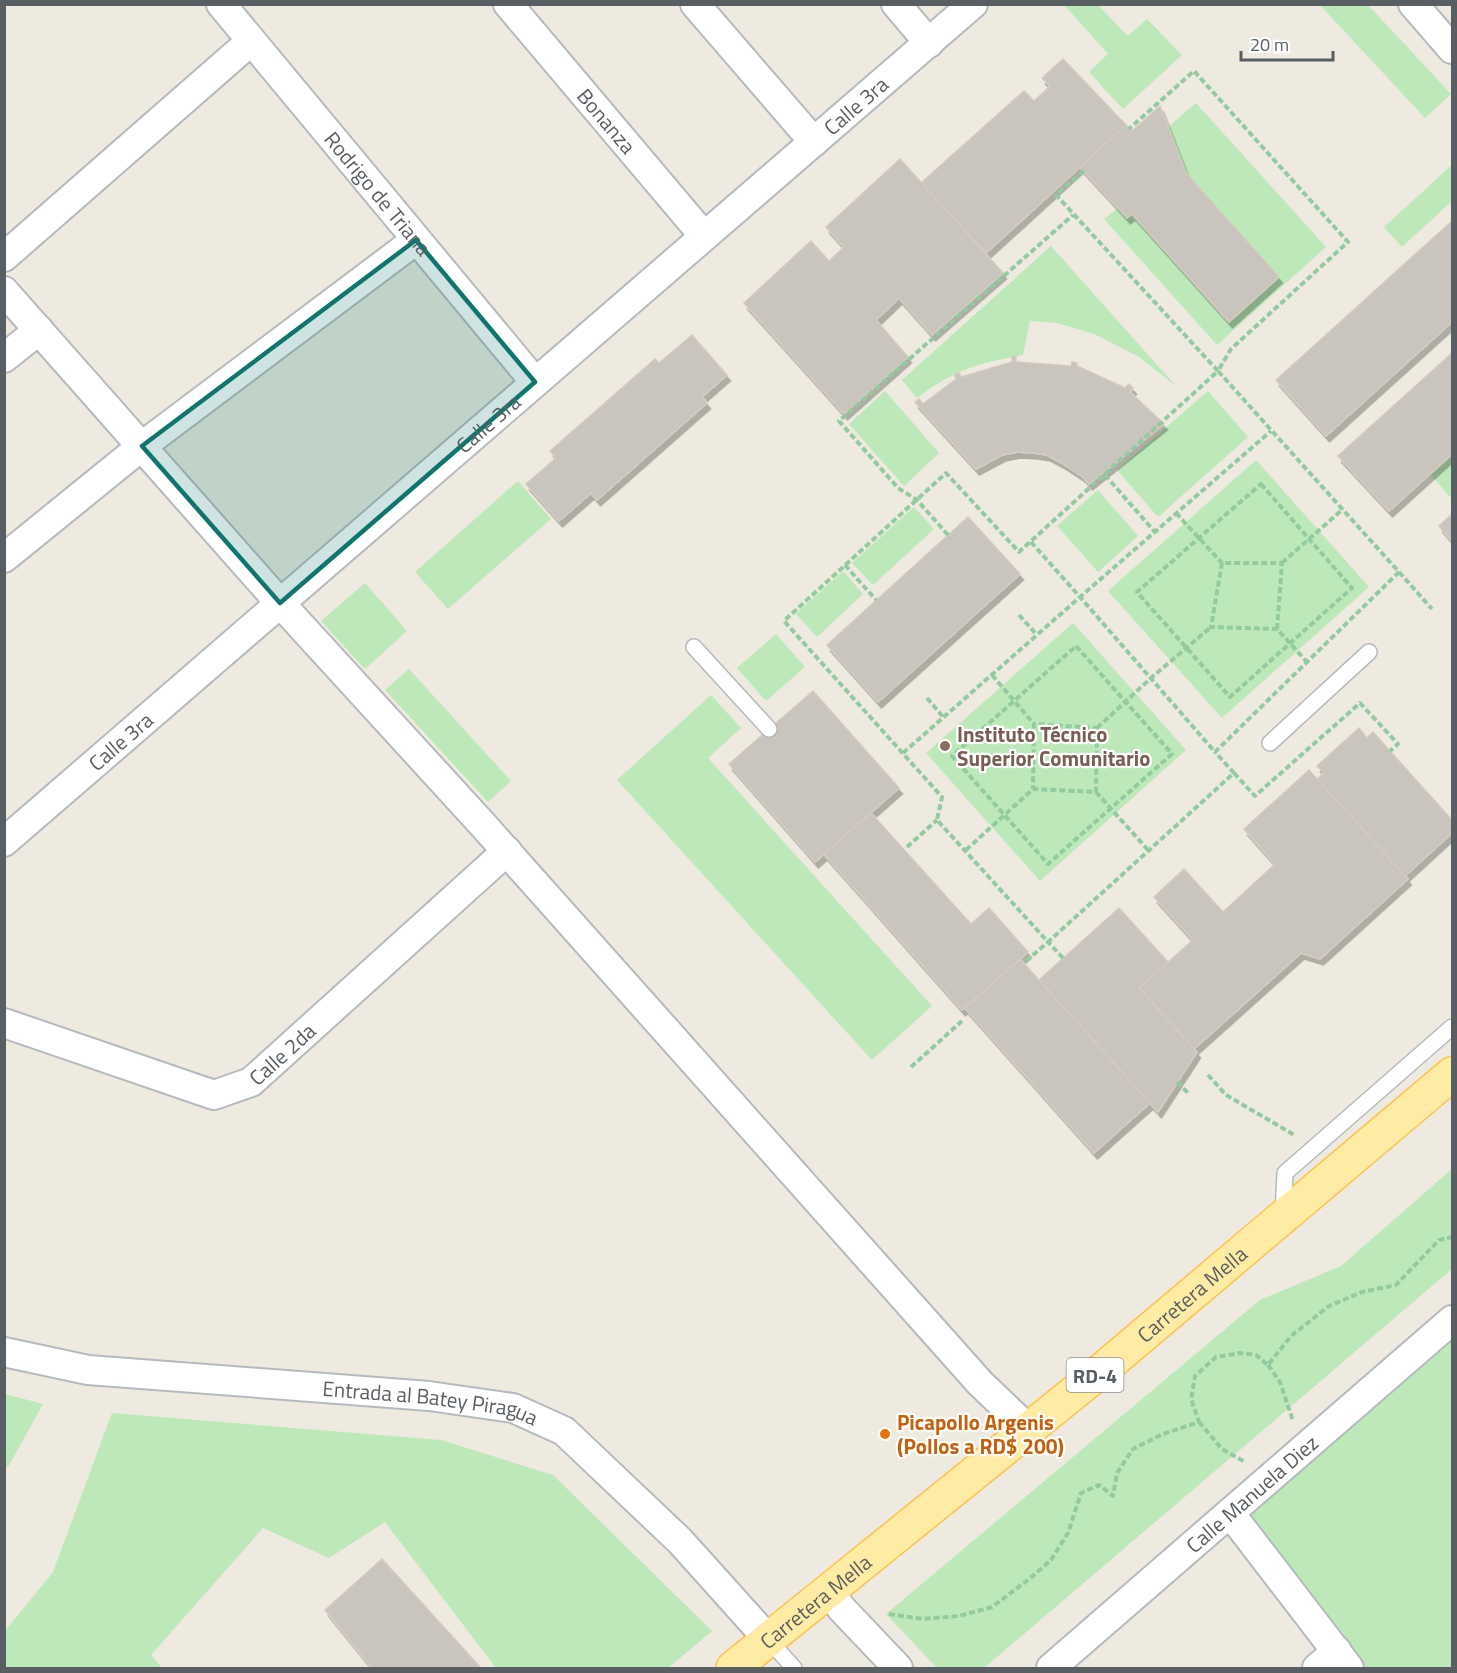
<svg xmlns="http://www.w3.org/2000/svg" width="1457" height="1673" font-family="'Titillium Web',sans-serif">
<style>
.green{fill:#bce8ba}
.building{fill:#c9c4bd;stroke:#d3cbbe;stroke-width:1.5;filter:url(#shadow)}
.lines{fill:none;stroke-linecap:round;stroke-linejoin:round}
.service-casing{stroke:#b6babf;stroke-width:18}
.minor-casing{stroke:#b6babf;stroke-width:32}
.primary-casing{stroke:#fdc24a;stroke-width:36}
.path{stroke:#93ca9f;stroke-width:4;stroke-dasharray:6 3;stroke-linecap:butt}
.service{stroke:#fff;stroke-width:15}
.minor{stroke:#fff;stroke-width:28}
.primary{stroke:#ffeca4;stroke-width:33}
.marked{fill:#0f766e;fill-opacity:0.2;stroke:#0f766e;stroke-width:4.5;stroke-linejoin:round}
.education-dot{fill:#8d6e63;stroke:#fff;stroke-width:2}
.food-dot{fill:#e8710a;stroke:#fff;stroke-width:2}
.labels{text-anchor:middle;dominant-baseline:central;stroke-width:4.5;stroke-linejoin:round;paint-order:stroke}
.shield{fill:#fff;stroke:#8b8e92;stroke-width:1.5}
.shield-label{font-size:20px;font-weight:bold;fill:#595e63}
.street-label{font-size:21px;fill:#595e63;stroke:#fff}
.education-label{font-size:21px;font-weight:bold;fill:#785e54;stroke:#fff;text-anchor:start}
.food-label{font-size:21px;font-weight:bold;fill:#c56008;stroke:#fff;text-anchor:start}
</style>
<defs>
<filter id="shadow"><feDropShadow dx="3.5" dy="6" stdDeviation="0" flood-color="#0004"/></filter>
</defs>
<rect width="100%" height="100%" fill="#eeeae0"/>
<g class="green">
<polygon points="1066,4 1098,5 1128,36 1147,19 1182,55 1123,109 1089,72 1108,54 1065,6"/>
<polygon points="1320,5 1368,5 1451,94 1425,118"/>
<polygon points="1196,103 1326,247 1217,345 1104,219 1118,208 1132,214 1229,322 1279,277 1186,173 1168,127"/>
<polygon points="1452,165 1452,201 1402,247 1384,227"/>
<path d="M1051,246L1176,386L1139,357L1094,334L1057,323L1030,321L1023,355C978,363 954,370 917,398L902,380Z"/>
<polygon points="885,391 939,453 904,486 849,424"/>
<polygon points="1208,391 1248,437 1158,517 1117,470"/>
<polygon points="1452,456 1452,499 1431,475"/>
<polygon points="1256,460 1369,587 1222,718 1108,591"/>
<polygon points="518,481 551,519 448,609 415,572"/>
<polygon points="1098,490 1138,536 1098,572 1057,526"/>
<polygon points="914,507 934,529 873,585 852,563"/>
<polygon points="843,571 863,594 817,637 796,614"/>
<polygon points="365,583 407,631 365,669 321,621"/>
<polygon points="1073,623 1186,750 1040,881 926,753"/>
<polygon points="776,634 805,667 766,701 737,668"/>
<polygon points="409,669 511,781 488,802 385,690"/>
<polygon points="711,695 741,728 708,758 932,1006 872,1060 617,780"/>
<polygon points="1452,1169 1452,1269 984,1668 937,1668 886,1614 1260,1300 1341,1266"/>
<polygon points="1452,1324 1452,1668 1350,1668 1230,1513"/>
<polygon points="5,1394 43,1404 8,1467 5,1467"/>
<polygon points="112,1413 441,1440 553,1475 712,1631 668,1668 496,1668 385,1522 329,1558 263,1528 151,1655 162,1668 5,1668 5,1631 53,1572"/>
</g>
<g class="building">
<polygon points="1063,59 1126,125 986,253 921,183 1024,91 1034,101 1050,86 1042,78"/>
<polygon points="1160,106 1186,173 1279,277 1229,322 1132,214 1127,218 1080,167 1126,125 1132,131"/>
<polygon points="900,159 1003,273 932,335 899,298 876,320 908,357 844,414 744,303 811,241 829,261 844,247 826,227"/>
<polygon points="1452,221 1452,322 1326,436 1276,380"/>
<polygon points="692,335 727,375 702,397 707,403 597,500 591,493 559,521 526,484 556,458 550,451 655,359 659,363"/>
<polygon points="1452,353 1452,454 1389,511 1338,456"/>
<polygon points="1016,356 1016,362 1071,366 1072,362 1077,363 1077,366 1125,388 1129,384 1133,388 1130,392 1164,424 1089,484 1083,477 1062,463 1047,455 1034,453 1017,452 1002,455 976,469 915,402 919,399 923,404 956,379 955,375 959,373 961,377 1012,362 1012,357"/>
<polygon points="1452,514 1452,541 1439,526"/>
<polygon points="968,517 1020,574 878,702 827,645"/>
<polygon points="813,691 899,788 815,862 729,764"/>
<polygon points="1359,728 1367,738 1373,732 1452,820 1452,833 1405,876 1317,779 1324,773 1317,766"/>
<polygon points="1309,770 1408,879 1320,959 1301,953 1194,1049 1139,988 1193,940 1154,897 1184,869 1223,912 1275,864 1244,829"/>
<polygon points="871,813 971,924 989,908 1028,952 962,1010 824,854"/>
<polygon points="1119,908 1168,962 1139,988 1197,1052 1158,1112 1039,980"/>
<polygon points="1020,959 1150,1103 1094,1153 965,1008"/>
<polygon points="382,1559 481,1668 372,1668 325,1610"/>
</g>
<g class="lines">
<defs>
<g id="service">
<polyline points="694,647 769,729"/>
<polyline points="1270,743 1369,652"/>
<polyline points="1283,1215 1285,1173 1452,1027"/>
<polyline points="768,1639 794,1668"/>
</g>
<g id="minor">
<path id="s1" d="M221,4L535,382"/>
<path id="s2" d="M508,4L704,236"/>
<polyline points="695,4 814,142"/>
<polyline points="896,4 929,43"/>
<polyline points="1413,4 1452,49"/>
<polyline points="4,257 251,41"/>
<polyline points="4,291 280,603 484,826 980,1383 1029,1430"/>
<polyline points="4,358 39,330"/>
<polyline points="4,558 142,446 416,240"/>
<path id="s3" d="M4,842L973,4"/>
<path id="s4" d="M4,1023L214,1095L251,1082L507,851"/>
<path id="s5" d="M4,1352L88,1370L429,1396L513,1408L564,1431L680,1541L768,1639"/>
<polyline points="1230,1513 1349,1668"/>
<polyline points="829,1589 841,1608 898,1668"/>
<path id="s6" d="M1051,1668L1452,1320"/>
<polyline points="1317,1668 1337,1651"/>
</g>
<g id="primary">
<path id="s7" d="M733,1668L1102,1370L1452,1074"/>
</g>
</defs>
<use href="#service" class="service-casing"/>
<use href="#minor" class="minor-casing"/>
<use href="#primary" class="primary-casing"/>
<g class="path">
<polyline points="1084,171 1056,195 1218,371 1019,552 946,473 784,621 942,797 937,820 1048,942 1234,773 1215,752"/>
<polyline points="1105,475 1155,532"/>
<polygon points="1261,484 1352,588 1230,697 1137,592"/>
<polyline points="1176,513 1222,563"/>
<polyline points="948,535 917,500 898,488 839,421 1073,215"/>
<polyline points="1031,542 1080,597 1271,431"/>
<polyline points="1282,563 1343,509"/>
<polyline points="845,565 876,600"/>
<polyline points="1399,572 1432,609"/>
<polyline points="1019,615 1036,634"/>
<polyline points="1277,629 1282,563 1222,563 1211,627 1277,629 1307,662"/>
<polygon points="1076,646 1172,754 1048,864 952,756"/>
<polyline points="992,675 1034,724"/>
<polyline points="927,698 944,718"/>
<polyline points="1097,728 1151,678 1211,627"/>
<polyline points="903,753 1080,597 1215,752 1399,572 1218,371 1231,349 1348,242 1194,71 1129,129"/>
<polyline points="1234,773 1255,796 1360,703 1398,744 1390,751"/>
<polyline points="1096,792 1148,850"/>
<polyline points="907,847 937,820"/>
<polyline points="966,850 1033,789 1096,792 1097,728 1034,724 1033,789"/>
<polyline points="1026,961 1048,942 1063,958"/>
<polyline points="911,1067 962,1021"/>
<polyline points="1208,1075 1226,1095 1296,1136"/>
<polyline points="1177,1082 1188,1093"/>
<polyline points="1268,1365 1280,1382 1293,1421"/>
<polyline points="1199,1422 1222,1449 1245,1462"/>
<polyline points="889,1614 923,1619 959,1616 992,1607 1028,1580 1051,1560 1068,1533 1081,1493 1099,1485 1113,1496 1117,1473 1133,1449 1163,1434 1199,1422 1191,1399 1195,1376 1216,1357 1240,1353 1256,1355 1268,1365 1291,1336 1329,1306 1362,1292 1396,1285 1439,1240 1452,1237"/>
</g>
<use href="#service" class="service"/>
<use href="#minor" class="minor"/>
<use href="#primary" class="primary"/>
</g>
<path class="marked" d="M416,240L535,382L280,603L142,446Z"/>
<circle class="education-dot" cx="945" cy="746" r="6"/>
<circle class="food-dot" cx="885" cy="1434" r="6"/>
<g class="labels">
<rect class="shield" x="1066.5" y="1358" width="57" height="34" rx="4.5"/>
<g class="shield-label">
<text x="1095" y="1375">RD-4</text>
</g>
<g class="street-label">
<text stroke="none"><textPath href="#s3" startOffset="1126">Calle 3ra</textPath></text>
<text stroke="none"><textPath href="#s2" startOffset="153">Bonanza</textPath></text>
<text stroke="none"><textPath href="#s1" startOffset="246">Rodrigo de Triana</textPath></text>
<text stroke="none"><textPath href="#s3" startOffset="640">Calle 3ra</textPath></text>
<text stroke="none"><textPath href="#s3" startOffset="154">Calle 3ra</textPath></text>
<text stroke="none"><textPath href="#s4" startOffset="303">Calle 2da</textPath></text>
<text stroke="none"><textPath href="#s7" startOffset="592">Carretera Mella</textPath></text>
<text stroke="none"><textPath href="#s5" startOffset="430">Entrada al Batey Piragua</textPath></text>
<text stroke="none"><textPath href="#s6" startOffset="266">Calle Manuela Diez</textPath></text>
<text stroke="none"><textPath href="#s7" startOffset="106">Carretera Mella</textPath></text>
</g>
<g class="education-label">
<text x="957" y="734">Instituto Técnico<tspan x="957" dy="24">Superior Comunitario</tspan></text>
</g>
<g class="food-label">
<text x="897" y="1422">Picapollo Argenis<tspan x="897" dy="24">(Pollos a RD$ 200)</tspan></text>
</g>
</g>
<rect width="1457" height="1673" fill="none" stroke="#595e63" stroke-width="12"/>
<path d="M1241 51v9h92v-9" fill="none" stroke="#595e63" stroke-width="3"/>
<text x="1250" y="51" font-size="18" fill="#595e63" stroke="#ffffff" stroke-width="4.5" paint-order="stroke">20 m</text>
</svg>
